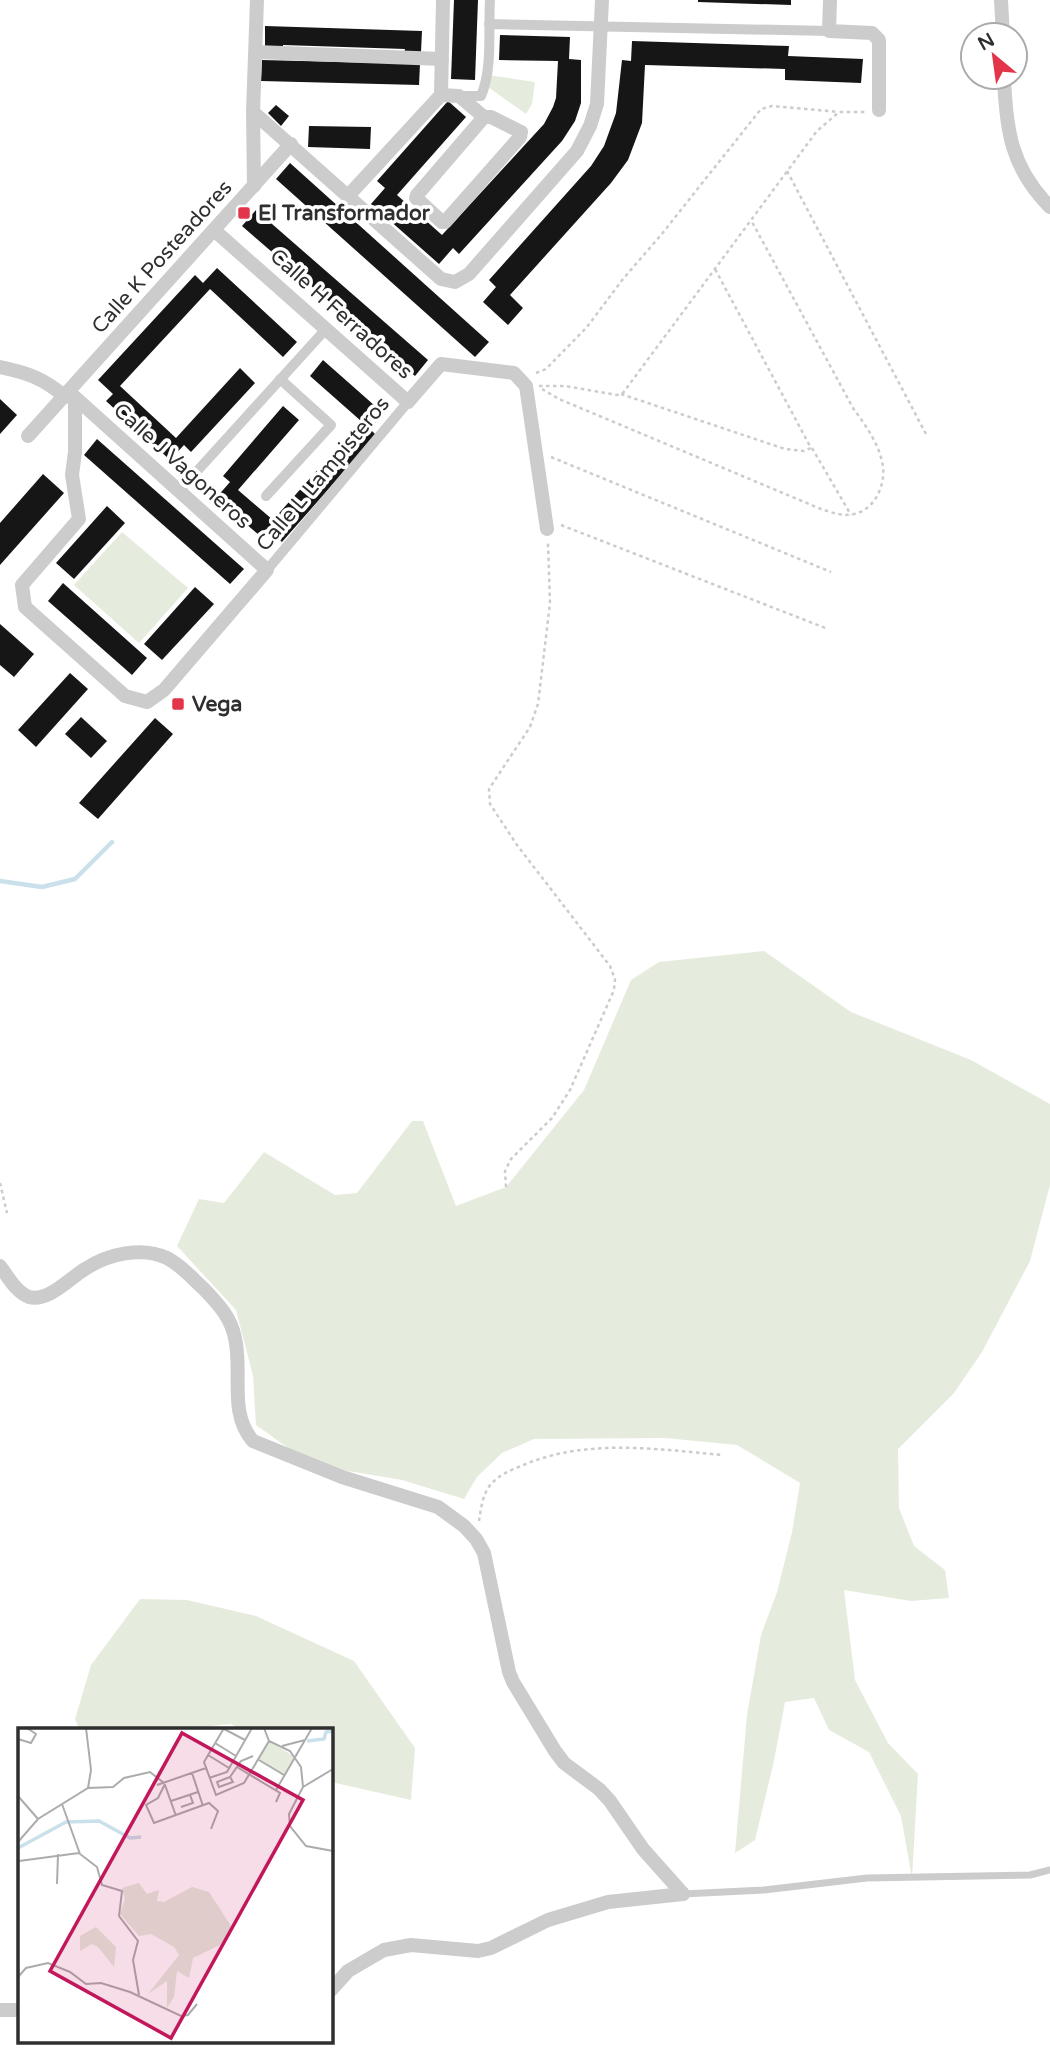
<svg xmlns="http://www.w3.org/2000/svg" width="1050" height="2060" font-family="'Varela Round',sans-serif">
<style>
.green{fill:#e6ecdd}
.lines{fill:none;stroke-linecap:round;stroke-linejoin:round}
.stream{stroke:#cae0eb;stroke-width:4.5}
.building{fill:#161616}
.path{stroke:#ccc;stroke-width:2.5;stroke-dasharray:3.5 3.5;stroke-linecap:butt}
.service{stroke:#ccc;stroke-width:7}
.pedestrian{stroke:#ccc;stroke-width:10}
.minor{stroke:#ccc;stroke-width:14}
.poi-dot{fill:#e23549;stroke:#fff;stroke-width:2.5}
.labels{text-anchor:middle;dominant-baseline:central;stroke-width:7;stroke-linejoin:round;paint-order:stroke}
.poi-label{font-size:21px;font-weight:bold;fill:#2f2f2f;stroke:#fff;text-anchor:start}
.street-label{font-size:21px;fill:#2f2f2f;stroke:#fff}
.inset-river{fill:none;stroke:#cae0eb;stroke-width:3.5}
.inset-road{fill:none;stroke:#acacac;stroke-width:2}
.view{fill:#c2185b;fill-opacity:0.15;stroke:#c2185b;stroke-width:3.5}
.inset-edge{fill:none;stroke:#2f2f2f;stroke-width:3.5}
</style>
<rect width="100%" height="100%" fill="#fff"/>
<g class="green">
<polygon points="489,75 535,82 532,104 526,114 488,87"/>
<polygon points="122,532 188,588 139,643 74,585"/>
<polygon points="764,951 851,1012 971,1060 1050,1104 1050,1185 1030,1261 982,1352 954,1393 898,1449 899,1508 914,1546 945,1570 949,1598 911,1601 844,1590 855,1680 888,1743 918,1774 912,1878 901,1816 869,1752 829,1730 814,1698 785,1702 774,1761 755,1840 735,1853 747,1715 761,1635 777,1592 792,1532 800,1483 737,1445 665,1438 534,1439 502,1453 477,1477 464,1499 402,1480 312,1465 256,1425 253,1376 236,1310 177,1246 199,1199 224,1203 264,1152 335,1195 357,1193 412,1121 423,1121 456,1206 506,1187 584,1090 631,980 659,962"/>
<polygon points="140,1599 187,1600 256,1616 354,1661 415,1748 411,1800 331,1782 331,1729 240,1729 231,1724 182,1729 79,1729 75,1719 91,1665"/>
</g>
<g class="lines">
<polyline class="stream" points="0,881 42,887 75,879 112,842"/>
</g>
<g class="building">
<polygon points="454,0 478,0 475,80 451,79"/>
<polygon points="698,0 791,0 791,5 698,2"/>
<polygon points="265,26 422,31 421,52 404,53 405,49 283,45 283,48 265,47"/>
<polygon points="500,35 570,37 569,59 581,60 581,103 575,121 562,141 459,254 453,248 439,264 371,204 385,188 377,181 448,101 466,117 397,195 442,235 544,124 553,107 556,98 558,61 499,60"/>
<polygon points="632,41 789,46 788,56 863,59 861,83 785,80 785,69 645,65 642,123 628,160 611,183 510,295 523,308 508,325 483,302 496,287 489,280 591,166 604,146 616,113 622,60 631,61"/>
<polygon points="262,60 420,64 419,85 261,81"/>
<polygon points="276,105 289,116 281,126 268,113"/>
<polygon points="309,126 371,127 370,149 308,147"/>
<polygon points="290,163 489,342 475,357 276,179"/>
<polygon points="256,210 428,360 415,376 242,226"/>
<polygon points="217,268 297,342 283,357 210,289 120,386 176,438 240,368 255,383 191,452 184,445 170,460 106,401 113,394 98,380 195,275 203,283"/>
<polygon points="323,360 383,413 370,429 376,435 282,542 266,529 260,536 216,498 230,482 223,476 283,406 299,420 238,490 273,520 361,421 310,376"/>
<polygon points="0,399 17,415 0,434"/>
<polygon points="97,439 244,569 230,584 84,455"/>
<polygon points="43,474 64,493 0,565 0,523"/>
<polygon points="107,506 125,523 74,579 56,563"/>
<polygon points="63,583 147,658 132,675 48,601"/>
<polygon points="195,587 214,604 162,660 144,644"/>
<polygon points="0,624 34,654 14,677 0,665"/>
<polygon points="70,673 88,689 36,747 18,730"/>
<polygon points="81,717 107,741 91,758 65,734"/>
<polygon points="155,718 173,734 98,819 79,803"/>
</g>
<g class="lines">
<g class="path">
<polyline points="787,171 926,434"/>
<polyline points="536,373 546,369 587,327 623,279 661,235 761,109 772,106 839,112"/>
<polyline points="539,386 565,386 617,395 623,393 817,131 839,112 865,112"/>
<path d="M542,389L559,399L821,509C831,512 842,517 854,514C874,510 885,487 883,467C880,445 866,426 853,408L751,220"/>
<polyline points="621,394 785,449 804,451 811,448 715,269"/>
<polyline points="812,448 851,515"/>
<polyline points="551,457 831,572"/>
<polyline points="561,525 828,629"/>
<polyline points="0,1183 7,1213"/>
<polyline points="506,1187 505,1171 511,1159 552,1118 570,1090 614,990 615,979 610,966 517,845 490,804 489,789 530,727 538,704 550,603 548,543"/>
<path d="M479,1521C481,1508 483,1491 493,1482C501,1474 511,1470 521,1466C585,1438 655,1449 722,1455"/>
</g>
<polyline class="service" points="683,1894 764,1890 867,1878 1030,1875 1050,1870"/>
<g class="pedestrian">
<polyline points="489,24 829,31"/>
<path d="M460,96H481C493,68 488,30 490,0"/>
<polyline points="179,491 326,329"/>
<polyline points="266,496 331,425 280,379"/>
<polyline points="267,570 408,402"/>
</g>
<g class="minor">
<polyline points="257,0 253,112 441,279 455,282 469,274 577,151 590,126 597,104 602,0"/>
<polyline points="830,0 829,31 872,33 879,40 879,110"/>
<polyline points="1001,0 1003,35"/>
<polyline points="256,52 442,59"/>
<path d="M1004,77C1006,130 1011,168 1050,207"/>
<polyline points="441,95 459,96 484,117 417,195 416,198 442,222 445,222 520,137 521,132 491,117 484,117"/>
<polyline points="253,112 254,186"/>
<polyline points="348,196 441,95 443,0"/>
<polyline points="214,230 408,402 441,364 514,373 526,386 547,529"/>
<path d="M0,367C26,372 45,379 65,397"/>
<polyline points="69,392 267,570 164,690 147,702 125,696 25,607 22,585 79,519 72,475 75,452 75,398"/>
<polyline points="28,436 291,144"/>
<path d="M0,1266C8,1277 16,1292 29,1297C49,1302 70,1278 85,1269C108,1254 142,1246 167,1258C182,1266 192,1278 204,1289C218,1304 231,1317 235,1338C243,1372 228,1413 253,1441L342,1477L438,1507L464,1526L476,1539L484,1553L509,1672L513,1682L555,1751L564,1763L599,1789L610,1801L643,1849L683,1894"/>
<polyline points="331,1990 348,1971 384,1950 411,1945 478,1951 491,1948 548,1920 608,1902 683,1894"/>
<polyline points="0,2010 19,2010"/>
</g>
</g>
<g class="poi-dot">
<rect x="237" y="206" width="14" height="14" rx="3.5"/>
<rect x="171" y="697" width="14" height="14" rx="3.5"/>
</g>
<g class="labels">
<g class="poi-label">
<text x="258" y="213">El Transformador</text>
<text x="192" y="704">Vega</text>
</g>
<g class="street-label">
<text transform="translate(162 257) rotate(-48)">Calle K Posteadores</text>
<text transform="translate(341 314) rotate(42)">Calle H Ferradores</text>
<text transform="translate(182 466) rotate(42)">Calle J Vagoneros</text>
<text transform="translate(323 474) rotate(-50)">Calle L Lampisteros</text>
</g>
</g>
<g transform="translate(18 1728)">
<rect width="315" height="315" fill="#fff"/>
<path d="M251,13L277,29L266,47L241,31ZM121,155L129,166L141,162L139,173L146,174L174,159L191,164L215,201L202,217L175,230L171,250L159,243L156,269L149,280V253L130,266L161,227L156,219L133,206L121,208L102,186L107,171L104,160ZM78,199L98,219L96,239L80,219L74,216L62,223V208Z" fill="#e6ecdd"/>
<path class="inset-river" d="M289,13L306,11L308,4L315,3M0,120L48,94L81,93L112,110L123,109"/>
<path class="inset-road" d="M68,0L73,42L70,60M206,0L186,34L198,67L226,55L251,13M246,0L251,13L272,23L283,39L285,59L271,86L272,98L288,118L315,123M206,1L227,12M0,11L13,15L18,6L9,0M197,15L218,28M264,18L287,12M190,27L211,40M241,32L266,47M219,39L262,65L258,74M174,45L185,78M212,49L215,54L201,59L199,54L212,49L223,33L235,28M191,50L209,44L234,0M147,56L140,70L128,77L136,95L191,75L200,83L193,101M139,57L188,40M147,57L158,88M285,59L315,41M258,62L294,0M0,68L20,91M153,73L180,64M44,76L62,126L79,139L84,157L104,163L101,188L120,213L115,232L121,267M163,79L175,75L172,67M0,114L20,91L70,60L95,59L106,50L132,44L146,55M1,133L61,125M39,156L40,126M0,249L8,240L30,235L52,244L68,256L83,255L112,264L163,288L170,287L179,276"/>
<path class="view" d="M164,5L285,72L153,310L32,243Z"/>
<rect width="315" height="315" class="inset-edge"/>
</g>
<g transform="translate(994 56) rotate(331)"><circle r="33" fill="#ffffff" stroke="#acacac" stroke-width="2"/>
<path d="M0-5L12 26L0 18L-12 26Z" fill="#e23549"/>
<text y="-10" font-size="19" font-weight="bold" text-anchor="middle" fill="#2f2f2f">N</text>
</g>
</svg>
